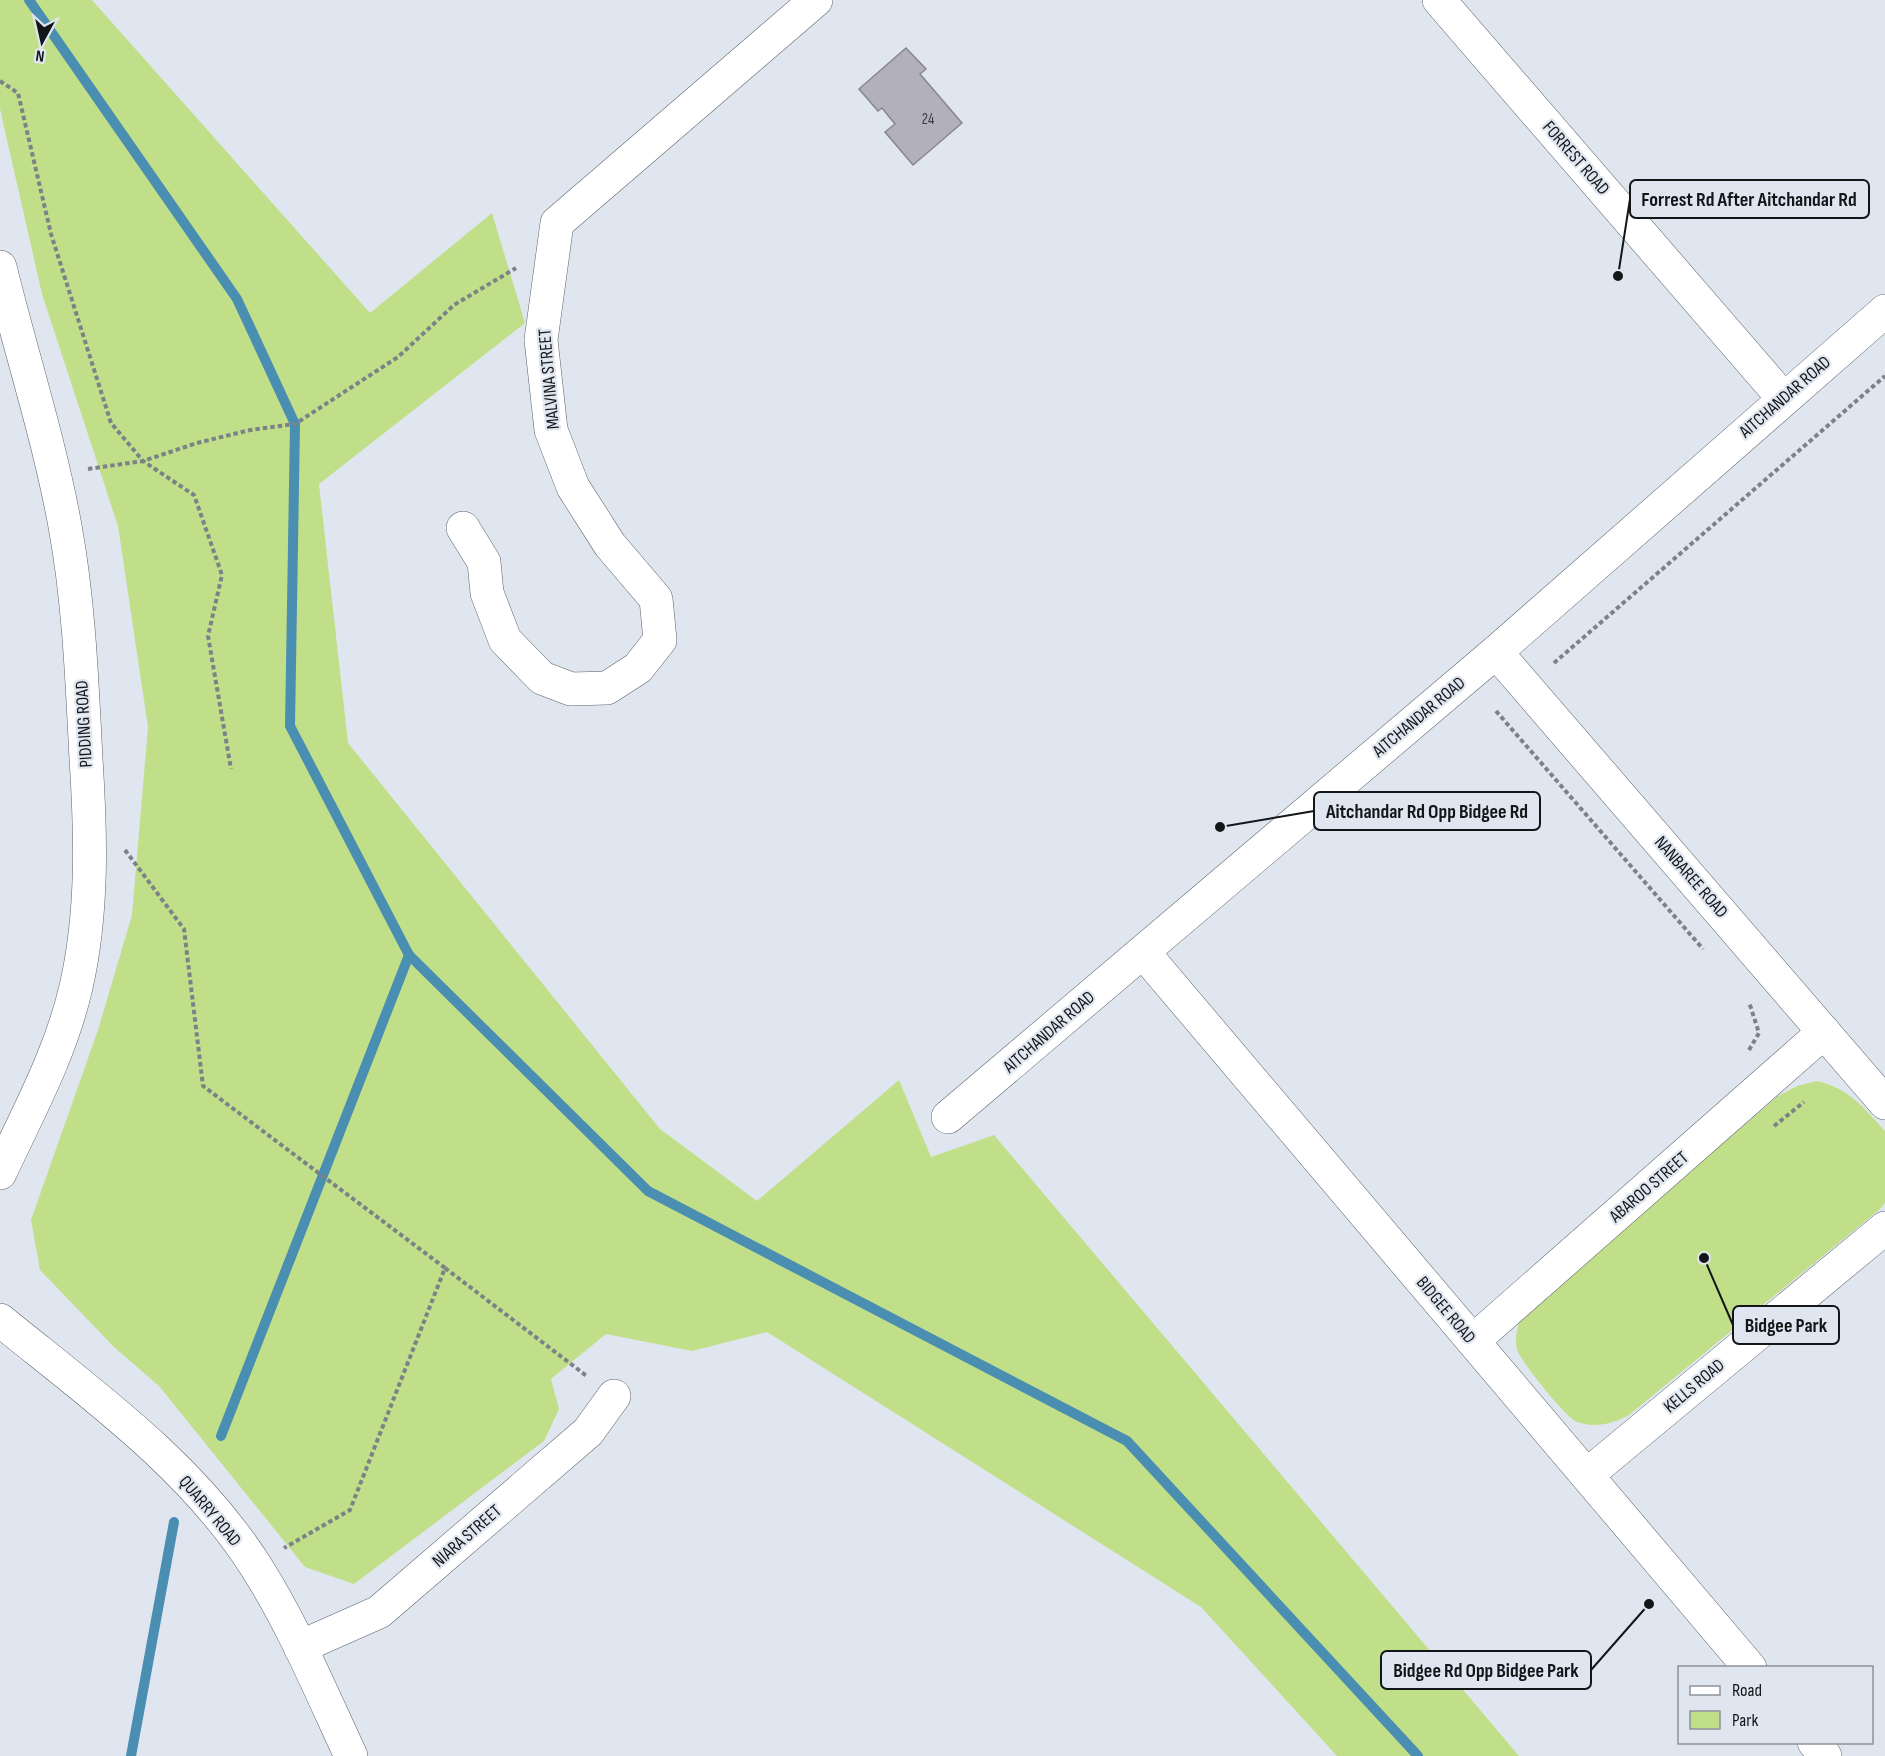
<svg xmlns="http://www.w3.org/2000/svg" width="1885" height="1756" font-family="'Sofia Sans Condensed',sans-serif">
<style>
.green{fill:#c1df89}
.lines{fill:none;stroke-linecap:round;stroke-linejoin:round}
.stream{stroke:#4a8eb2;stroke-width:10}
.building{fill:#b2b0ba;stroke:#888790;stroke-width:1.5}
.minor-casing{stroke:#5d636b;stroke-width:34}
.path{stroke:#7d8288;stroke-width:4;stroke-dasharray:4.5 3;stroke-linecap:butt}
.minor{stroke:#fff;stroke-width:33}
.labels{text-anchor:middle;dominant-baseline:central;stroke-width:4.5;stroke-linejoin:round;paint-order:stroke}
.number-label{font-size:15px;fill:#3b3c41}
.street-label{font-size:18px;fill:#131619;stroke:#dfe6ef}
.leader{fill:none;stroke:#131619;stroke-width:2}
.callout-dot{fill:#131619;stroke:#dfe6ef;stroke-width:2}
.callout{fill:#dfe6ef;stroke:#131619;stroke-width:2}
.callout-label{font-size:20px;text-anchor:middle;font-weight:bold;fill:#131619}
</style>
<rect width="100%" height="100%" fill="#dfe6ef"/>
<g class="green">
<polygon points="0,0 92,0 370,313 492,213 525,323 319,484 348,743 660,1129 757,1201 899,1080 931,1157 994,1135 1519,1756 1337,1756 1201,1607 767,1332 692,1351 606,1334 551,1379 559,1409 544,1441 354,1584 305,1567 159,1386 114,1347 40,1270 31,1220 98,1030 132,915 148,727 118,526 42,294 0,109"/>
<path d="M1817,1081C1850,1089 1863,1107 1885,1131V1203L1880,1209L1629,1415C1613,1424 1592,1429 1575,1421C1564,1415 1520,1361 1517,1349C1514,1339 1518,1327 1520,1317L1778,1096L1797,1086Z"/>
</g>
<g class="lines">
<g class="stream">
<polyline points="29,0 237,299 295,424 290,726 409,955 648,1191 1127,1441 1418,1756"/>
<polyline points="221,1436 409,955"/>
<polyline points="131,1756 174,1522"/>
</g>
</g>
<polygon class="building" points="906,48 926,69 920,74 962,123 913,165 885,132 895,124 882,108 878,111 859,89"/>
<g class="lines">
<defs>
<g id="minor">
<polyline points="1439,0 1783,398"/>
<path d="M0,267C21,353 49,438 65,526C79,602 82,681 86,759C91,835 93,913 76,987C61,1053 28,1113 0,1173"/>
<polyline points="463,528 484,562 487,593 505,640 542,678 571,689 607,688 638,668 660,640 656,599 610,545 573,487 551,430 541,340 557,223 816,0"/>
<polyline points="1496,652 1885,1103"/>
<polyline points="1143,952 1750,1668"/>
<polyline points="948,1117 1496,652 1885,311"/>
<path d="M0,1320C91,1394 191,1465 255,1565C293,1624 321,1692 351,1756"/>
<polyline points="1473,1341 1824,1032"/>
<polyline points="1587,1475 1885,1228"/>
<polyline points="300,1647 379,1612 588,1432 614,1396"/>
<polyline points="1814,1742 1825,1756"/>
</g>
</defs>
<use href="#minor" class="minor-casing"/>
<g class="path">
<polyline points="0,81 18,93 51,234 111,423 143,461 194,495 222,575 208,636 231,769"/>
<polyline points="88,469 143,461 197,443 250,430 295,424 398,357 454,305 516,268"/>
<polyline points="1554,663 1885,376"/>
<polyline points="1496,711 1703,949"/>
<polyline points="125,850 184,929 203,1086 445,1268 350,1510 284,1548"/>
<polyline points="1749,1050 1759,1033 1749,1002"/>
<polyline points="1774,1126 1804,1102"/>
<polyline points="445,1268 588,1377"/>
</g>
<use href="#minor" class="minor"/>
</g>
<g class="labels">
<g class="number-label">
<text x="928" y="119">24</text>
</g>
<g class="street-label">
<text transform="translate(1576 158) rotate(49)">FORREST ROAD</text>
<text transform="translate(549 379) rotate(-95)">MALVINA STREET</text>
<text transform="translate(1785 397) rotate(-41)">AITCHANDAR ROAD</text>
<text transform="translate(1419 717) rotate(-40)">AITCHANDAR ROAD</text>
<text transform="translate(84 724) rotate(-93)">PIDDING ROAD</text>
<text transform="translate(1691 877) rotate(49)">NANBAREE ROAD</text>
<text transform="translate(1049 1032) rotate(-41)">AITCHANDAR ROAD</text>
<text transform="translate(1649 1187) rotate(-41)">ABAROO STREET</text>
<text transform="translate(1446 1310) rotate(50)">BIDGEE ROAD</text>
<text transform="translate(1694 1386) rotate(-40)">KELLS ROAD</text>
<text transform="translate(210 1511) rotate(50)">QUARRY ROAD</text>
<text transform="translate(467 1536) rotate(-41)">NIARA STREET</text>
</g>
</g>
<path class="leader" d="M1618 276L1630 199M1220 827L1314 811M1704 1258L1733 1325M1649 1604L1591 1670"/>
<g class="callout-dot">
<circle cx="1618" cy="276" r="6"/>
<circle cx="1220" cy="827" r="6"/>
<circle cx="1704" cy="1258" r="6"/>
<circle cx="1649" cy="1604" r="6"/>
</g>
<g class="callout">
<rect x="1630" y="180" width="239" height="38" rx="6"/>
<rect x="1314" y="792" width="226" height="38" rx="6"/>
<rect x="1733" y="1306" width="106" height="38" rx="6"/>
<rect x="1381" y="1651" width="210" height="38" rx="6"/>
</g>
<g class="callout-label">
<text x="1749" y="206">Forrest Rd After Aitchandar Rd</text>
<text x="1427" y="818">Aitchandar Rd Opp Bidgee Rd</text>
<text x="1786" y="1332">Bidgee Park</text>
<text x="1486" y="1677">Bidgee Rd Opp Bidgee Park</text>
</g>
<rect x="1678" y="1666" width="195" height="78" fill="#dfe6ef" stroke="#8d9399" stroke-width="1.5"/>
<rect x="1690" y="1686" width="30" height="9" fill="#ffffff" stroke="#8d9399" stroke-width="1.5"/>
<text x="1732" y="1696" font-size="18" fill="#131619">Road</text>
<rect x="1690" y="1711" width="30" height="18" fill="#c1df89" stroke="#8d9399" stroke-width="1.5"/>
<text x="1732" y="1726" font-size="18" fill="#131619">Park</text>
<g transform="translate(42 42) rotate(188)" stroke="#dfe6ef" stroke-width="4.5" paint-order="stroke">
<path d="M0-4.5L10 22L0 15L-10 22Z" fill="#131619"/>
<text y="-9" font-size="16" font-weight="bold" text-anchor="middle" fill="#131619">N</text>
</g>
</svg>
